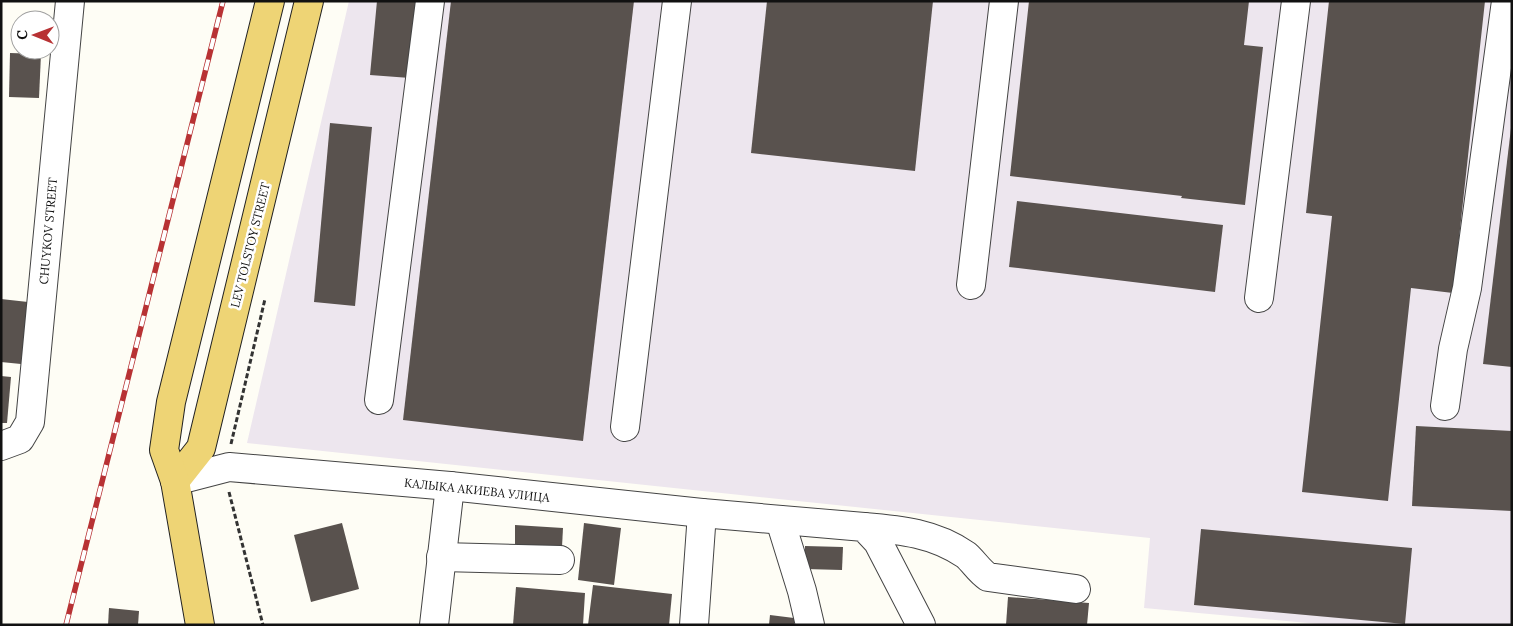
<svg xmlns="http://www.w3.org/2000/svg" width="1513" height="626" font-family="Lora,serif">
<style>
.industrial{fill:#ede6ee}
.building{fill:#59524e}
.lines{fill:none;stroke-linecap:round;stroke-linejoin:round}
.minor-casing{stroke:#444;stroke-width:30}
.major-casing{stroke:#222;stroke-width:30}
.path{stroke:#333;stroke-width:3;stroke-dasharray:5 2.5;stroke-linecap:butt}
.minor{stroke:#fff;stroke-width:28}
.major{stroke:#eed475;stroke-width:28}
.rail-casing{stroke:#b83234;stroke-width:5.5}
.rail{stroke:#fff;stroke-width:4;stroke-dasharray:11;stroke-linecap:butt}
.labels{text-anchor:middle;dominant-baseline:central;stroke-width:5;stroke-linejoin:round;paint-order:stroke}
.street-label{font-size:12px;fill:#111;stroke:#fff}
</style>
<rect width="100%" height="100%" fill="#fefdf5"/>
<polygon class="industrial" points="349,1 1512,1 1512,625 1330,625 1144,608 1150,538 247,443"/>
<g class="building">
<polygon points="377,1 417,1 410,78 370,75"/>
<polygon points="451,1 634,1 583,441 403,420"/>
<polygon points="767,1 933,1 915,171 751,153"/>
<polygon points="1029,1 1249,1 1244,45 1263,47 1245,205 1181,198 1182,196 1010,176"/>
<polygon points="1329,1 1485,1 1453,293 1411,288 1388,501 1302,492 1332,216 1306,213"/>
<polygon points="10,53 41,54 39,98 9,97"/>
<polygon points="330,123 372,127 355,306 314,302"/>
<polygon points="1511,128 1512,128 1512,367 1483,364"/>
<polygon points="1017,201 1223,225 1215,292 1009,267"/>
<polygon points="1,299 28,302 21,364 1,362"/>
<polygon points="1,376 11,377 7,423 1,423"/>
<polygon points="1416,426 1512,431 1512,511 1412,506"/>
<polygon points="342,523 359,589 311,602 294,535"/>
<polygon points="584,523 621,528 614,585 578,580"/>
<polygon points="515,525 563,528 562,547 515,545"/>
<polygon points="1201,529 1412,548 1405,624 1194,605"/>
<polygon points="805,546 843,547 842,570 805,569"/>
<polygon points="593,585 672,594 669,625 588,625"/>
<polygon points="516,587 585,593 583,625 513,625"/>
<polygon points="1008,597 1089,603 1087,625 1006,625"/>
<polygon points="109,608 139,611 138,625 108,625"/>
<polygon points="770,615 794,618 794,625 769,625"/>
</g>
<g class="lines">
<defs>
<g id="minor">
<polyline points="971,285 1004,1"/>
<polyline points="1259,298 1296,1"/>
<polyline points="379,400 430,1"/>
<polyline points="1445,406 1453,349 1467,288 1506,1"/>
<polyline points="625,427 677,1"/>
<polyline points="1,446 20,439 30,422 70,1"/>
<polyline points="175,481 229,467 450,486 702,513 864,527 878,542 921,625"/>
<polyline points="780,520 802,591 810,625"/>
<path d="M864,527C901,530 934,533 966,555C974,562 979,571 988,577L1076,589"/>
<polyline points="441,557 560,560"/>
<polyline points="434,625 450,486"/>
<polyline points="694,625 702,513"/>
</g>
<g id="major">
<polyline points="175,481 201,448 309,1"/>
<polyline points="200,625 175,481 164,450 171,402 270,1"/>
</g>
</defs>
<use href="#minor" class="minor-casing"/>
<use href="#major" class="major-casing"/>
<g class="path">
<polyline points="231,444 265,299"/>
<polyline points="229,492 263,625"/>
</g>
<use href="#minor" class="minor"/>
<use href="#major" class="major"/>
<defs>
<polyline id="rail" points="66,625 223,1"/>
</defs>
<use href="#rail" class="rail-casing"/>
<use href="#rail" class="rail"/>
</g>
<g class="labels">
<g class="street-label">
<text transform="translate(48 231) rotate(-85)">CHUYKOV STREET</text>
<text transform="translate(250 245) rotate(-76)">LEV TOLSTOY STREET</text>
<text transform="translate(477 490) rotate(6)">КАЛЫКА АКИЕВА УЛИЦА</text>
</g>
</g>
<rect width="1513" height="626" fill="none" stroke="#111111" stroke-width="5"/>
<g transform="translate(35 35) rotate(271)"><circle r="24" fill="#ffffff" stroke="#a0a0a0"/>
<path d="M0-4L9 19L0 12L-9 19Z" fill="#b83234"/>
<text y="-8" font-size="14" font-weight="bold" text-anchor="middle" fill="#111111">С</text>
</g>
</svg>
